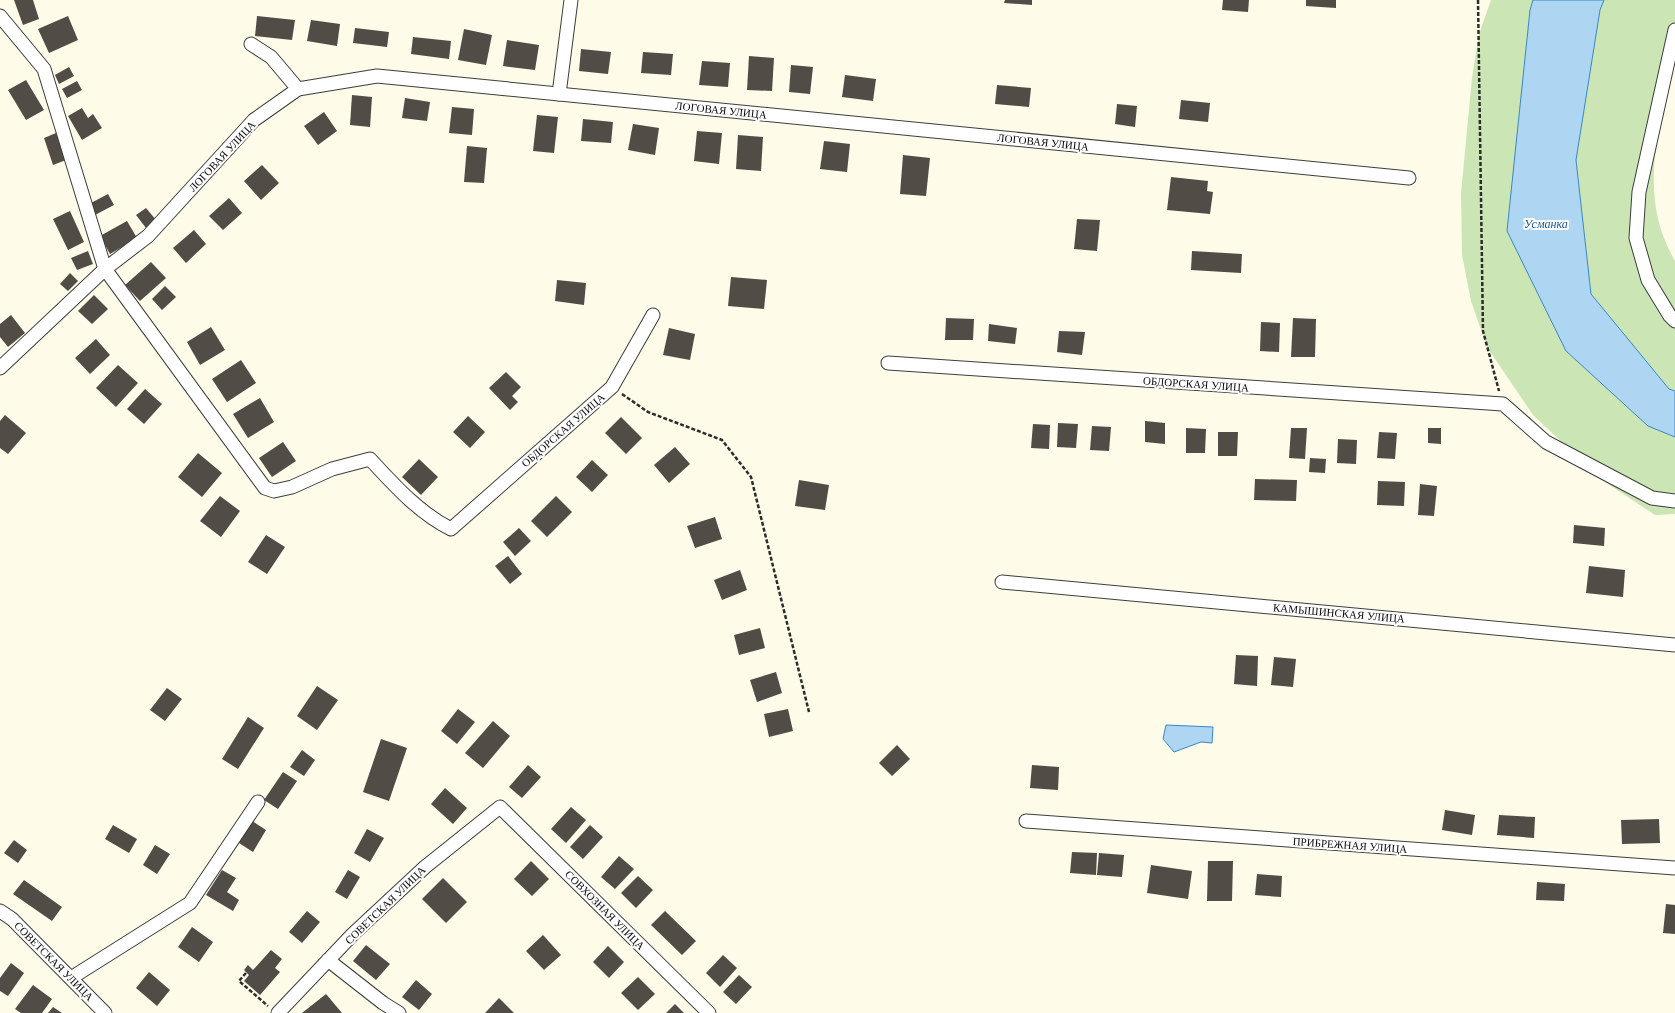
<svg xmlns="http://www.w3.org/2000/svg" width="1675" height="1013" font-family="Georgia,serif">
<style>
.green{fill:#cbe6b4}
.water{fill:#aed6f3;stroke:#3887c8}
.building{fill:#524c47}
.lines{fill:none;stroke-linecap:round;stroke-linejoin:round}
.minor-casing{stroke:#3d3d3d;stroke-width:15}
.path{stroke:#2c2c2c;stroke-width:2.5;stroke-dasharray:4 2;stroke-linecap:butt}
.minor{stroke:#fff;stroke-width:13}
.labels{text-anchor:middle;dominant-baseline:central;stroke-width:4;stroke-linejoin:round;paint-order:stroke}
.street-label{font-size:11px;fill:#0a0a0a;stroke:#fff}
.water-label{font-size:12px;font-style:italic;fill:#195996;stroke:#fff}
</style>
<rect width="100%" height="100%" fill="#fefbe8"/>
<path class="green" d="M1491,0H1675C1675,16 1675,33 1675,49C1663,122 1634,191 1675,261V514L1655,515L1602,480L1533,415L1489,350L1480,327L1471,301L1462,255L1461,193L1472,78L1479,34Z"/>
<g class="water">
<polygon points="1533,0 1604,0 1600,10 1576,160 1591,294 1669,389 1675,391 1675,437 1648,426 1566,351 1507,231 1530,10"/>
<polygon points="1166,725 1213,727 1212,743 1201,742 1174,752 1163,739"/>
</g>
<g class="building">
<polygon points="14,0 33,0 39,19 23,25"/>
<polygon points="1005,0 1032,0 1032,5 1004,3"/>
<polygon points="1223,0 1249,0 1248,12 1222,10"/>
<polygon points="1306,0 1336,0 1336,8 1306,6"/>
<polygon points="68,16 78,40 49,53 38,29"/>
<polygon points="257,16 295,20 292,40 255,36"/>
<polygon points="311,20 340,24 337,46 307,41"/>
<polygon points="355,28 389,32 387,47 353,43"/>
<polygon points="464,29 492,35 486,65 458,60"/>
<polygon points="413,37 451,41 449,59 411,54"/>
<polygon points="507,40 539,45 535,70 503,66"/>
<polygon points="581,49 611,52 608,74 579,71"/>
<polygon points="643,52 673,54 671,75 641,73"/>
<polygon points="749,56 774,58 772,91 747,90"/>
<polygon points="702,61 730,63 728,87 699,85"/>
<polygon points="791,65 813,67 810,94 789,92"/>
<polygon points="69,67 74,76 59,84 55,75"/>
<polygon points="845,75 876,79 873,101 842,97"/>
<polygon points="26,80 44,110 26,120 8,90"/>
<polygon points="77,81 82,90 67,98 62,89"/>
<polygon points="997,85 1031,88 1029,107 995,104"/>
<polygon points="352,95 372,97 370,127 350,125"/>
<polygon points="405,98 430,102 427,121 402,118"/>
<polygon points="1181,100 1210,103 1208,122 1179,119"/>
<polygon points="1117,104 1137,106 1135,127 1115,124"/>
<polygon points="452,107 474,109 472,135 449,133"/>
<polygon points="82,108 88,118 93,114 102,128 82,140 68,116"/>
<polygon points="324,112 337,131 318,145 304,126"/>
<polygon points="537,115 558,117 554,153 533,151"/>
<polygon points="583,119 613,122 611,143 581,141"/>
<polygon points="633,124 659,128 655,155 628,150"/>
<polygon points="697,131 722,133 719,164 694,161"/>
<polygon points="56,133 66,160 53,165 44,138"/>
<polygon points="738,135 763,137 761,171 736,169"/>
<polygon points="824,141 850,144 847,172 820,169"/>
<polygon points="467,146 487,148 484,183 464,182"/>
<polygon points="903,155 930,158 926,196 900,194"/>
<polygon points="262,165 279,183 261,200 244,181"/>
<polygon points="1171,177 1208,181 1207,191 1213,192 1210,214 1167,210"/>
<polygon points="108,194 114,205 95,215 89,204"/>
<polygon points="229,198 242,213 223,230 209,216"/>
<polygon points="146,208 156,220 146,228 136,215"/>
<polygon points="70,211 84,242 68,250 53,219"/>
<polygon points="1077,219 1100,220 1097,251 1074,249"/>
<polygon points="127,221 137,238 110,254 100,236"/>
<polygon points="194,230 206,244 186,263 173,248"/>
<polygon points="88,251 93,264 77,270 71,258"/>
<polygon points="1192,251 1242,254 1241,273 1191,270"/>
<polygon points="151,262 166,278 140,301 125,285"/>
<polygon points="70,273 78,281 68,291 60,284"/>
<polygon points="731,277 767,280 764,309 728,306"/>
<polygon points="557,280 586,283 584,305 555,301"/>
<polygon points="165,286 176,297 162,310 152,299"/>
<polygon points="94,295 108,309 92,324 78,311"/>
<polygon points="11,315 25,333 8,347 0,337 0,324"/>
<polygon points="946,318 974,319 973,340 945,340"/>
<polygon points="1293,318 1316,319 1315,357 1291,357"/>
<polygon points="1261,322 1280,323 1279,352 1260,351"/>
<polygon points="989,324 1017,328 1015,344 988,341"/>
<polygon points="211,327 225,350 200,365 187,342"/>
<polygon points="669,328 695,334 690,360 663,355"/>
<polygon points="1059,331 1085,332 1082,355 1057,352"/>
<polygon points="96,339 110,355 90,374 75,358"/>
<polygon points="241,360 256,383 227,402 212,379"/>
<polygon points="118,365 138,383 116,407 96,388"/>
<polygon points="506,372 521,387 512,396 518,402 510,410 489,388"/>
<polygon points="145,389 162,404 144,424 127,409"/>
<polygon points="260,398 274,422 248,438 233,414"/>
<polygon points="5,415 26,433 8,454 0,448 0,421"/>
<polygon points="468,416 485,432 470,448 453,432"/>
<polygon points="621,417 642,438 626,454 605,433"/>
<polygon points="1145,421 1165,423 1165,444 1145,442"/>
<polygon points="1058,423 1078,424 1076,448 1057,447"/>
<polygon points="1033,424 1050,425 1049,449 1031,448"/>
<polygon points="1092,426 1111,427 1109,451 1090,450"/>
<polygon points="1186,428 1206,429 1205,453 1186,453"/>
<polygon points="1291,428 1307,428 1305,459 1289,458"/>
<polygon points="1428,428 1441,428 1441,444 1428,443"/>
<polygon points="1218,432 1238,432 1237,456 1218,456"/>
<polygon points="1379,432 1397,433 1395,459 1377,458"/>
<polygon points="1338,439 1357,440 1356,464 1337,463"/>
<polygon points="283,442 296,461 272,477 259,458"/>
<polygon points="675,447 690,464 669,483 654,465"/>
<polygon points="198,453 222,473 202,497 178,477"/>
<polygon points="1310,458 1326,459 1325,473 1309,472"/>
<polygon points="419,459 438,477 421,495 402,477"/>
<polygon points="592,460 608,475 592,492 576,477"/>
<polygon points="1255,479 1297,480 1296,501 1254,500"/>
<polygon points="799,480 829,485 825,510 795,506"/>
<polygon points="1378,481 1405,482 1404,506 1377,505"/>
<polygon points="1420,484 1437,486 1434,516 1418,515"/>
<polygon points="220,496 240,511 221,537 200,521"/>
<polygon points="556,496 572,512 547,537 531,521"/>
<polygon points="715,517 722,539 695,548 687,526"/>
<polygon points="1574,525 1605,528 1604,546 1573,543"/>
<polygon points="519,528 531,541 515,556 503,542"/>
<polygon points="266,535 285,547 267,574 248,562"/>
<polygon points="508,556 522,574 510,584 495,566"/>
<polygon points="1589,566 1625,570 1623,597 1586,593"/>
<polygon points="740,570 747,590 722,600 714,580"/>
<polygon points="760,628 765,648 739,655 734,635"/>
<polygon points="1236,655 1258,656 1257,686 1234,684"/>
<polygon points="1274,657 1296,659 1293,687 1271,685"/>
<polygon points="776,672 782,693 757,702 750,680"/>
<polygon points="317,686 338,700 317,730 297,716"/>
<polygon points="167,688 182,699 165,721 150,710"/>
<polygon points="458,709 475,722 457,744 441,731"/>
<polygon points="788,709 793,731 769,737 764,714"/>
<polygon points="248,717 264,728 238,769 222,759"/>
<polygon points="493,721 510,736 483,768 465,753"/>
<polygon points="381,739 407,748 389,801 363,792"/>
<polygon points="897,745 910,759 892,776 879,763"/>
<polygon points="302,750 315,760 304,776 290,767"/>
<polygon points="528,765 541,777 522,798 509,787"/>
<polygon points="1032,765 1059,767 1058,790 1030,788"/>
<polygon points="283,772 297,781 278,809 264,800"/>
<polygon points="445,788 467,808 453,824 431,804"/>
<polygon points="571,807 586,820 566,843 551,829"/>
<polygon points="1445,810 1475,815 1472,835 1442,830"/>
<polygon points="1499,815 1535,817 1534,838 1497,835"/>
<polygon points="1659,819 1660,843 1622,844 1621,820"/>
<polygon points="252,821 266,830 253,852 239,843"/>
<polygon points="113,825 137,839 129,853 105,839"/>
<polygon points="590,825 603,837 583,859 570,847"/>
<polygon points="367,829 384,838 370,862 354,853"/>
<polygon points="14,840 27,850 18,863 4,853"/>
<polygon points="155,845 170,854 157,874 143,865"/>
<polygon points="1072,852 1097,853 1096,875 1070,873"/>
<polygon points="1099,853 1124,855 1122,877 1097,875"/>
<polygon points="619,856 634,869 615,889 601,877"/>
<polygon points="531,861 549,879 532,896 514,879"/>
<polygon points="1208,861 1233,861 1232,901 1207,901"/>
<polygon points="1151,865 1192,871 1188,899 1147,893"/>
<polygon points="222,870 236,878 227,892 239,900 233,911 206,895"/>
<polygon points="348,870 360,877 347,899 335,892"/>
<polygon points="1257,874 1282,876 1281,897 1255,895"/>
<polygon points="638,876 653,890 636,908 621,893"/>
<polygon points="443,878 467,902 446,923 422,899"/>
<polygon points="24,880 62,907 52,921 13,894"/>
<polygon points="1537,882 1565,884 1564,901 1536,900"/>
<polygon points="1666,904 1675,905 1675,934 1663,933"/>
<polygon points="307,911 320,922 302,943 289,932"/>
<polygon points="665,911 696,941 682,955 651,925"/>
<polygon points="192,927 213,942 199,962 178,947"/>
<polygon points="543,935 561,955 544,970 526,951"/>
<polygon points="366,945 390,964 376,980 353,961"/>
<polygon points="608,946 624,962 609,978 593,962"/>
<polygon points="271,950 282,959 275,968 280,972 260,995 244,981 249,975 244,970 248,965 253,970"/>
<polygon points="723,955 737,968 720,987 706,973"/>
<polygon points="11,963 24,973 8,996 0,991 0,978"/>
<polygon points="149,972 170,990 157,1006 136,988"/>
<polygon points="739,975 752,987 736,1004 723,992"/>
<polygon points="638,977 655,994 638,1010 621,993"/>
<polygon points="416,980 432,994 419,1010 402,997"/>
<polygon points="33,985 52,999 42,1013 21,1013 15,1009"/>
<polygon points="326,994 342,1013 302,1013"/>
<polygon points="499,998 514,1013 485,1013"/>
<polygon points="675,1004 684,1013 666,1013"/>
<polygon points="53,1007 62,1013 48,1013"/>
</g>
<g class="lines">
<defs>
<g id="minor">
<path d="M0,16L44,69L105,269L265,488L274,491L292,487L332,469L370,459C394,485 419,513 451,529L612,387L653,315"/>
<polyline points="1675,30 1639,192 1636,238 1648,280 1670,316 1675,321"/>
<polyline points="251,44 271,57 298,89"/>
<polyline points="559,94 571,0"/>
<polyline points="888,363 1503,404 1546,442 1652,498 1675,501"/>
<polyline points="0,368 105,269 148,236 254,120 298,89 377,76 1409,178"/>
<polyline points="1002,582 1675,645"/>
<polyline points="1026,821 1675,868"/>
<polyline points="0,911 12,919 105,1013"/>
<polyline points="328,960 383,1003 399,1013"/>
<polyline points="71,978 190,903 258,802"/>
<polyline points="278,1013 353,934 425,867 500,807 709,1013"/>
</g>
</defs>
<use href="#minor" class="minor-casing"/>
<g class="path">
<polyline points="1478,0 1483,331 1499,391"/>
<polyline points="622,394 648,412 722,440 751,477 809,712"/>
<polyline points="246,973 239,981 268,1006"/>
</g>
<use href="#minor" class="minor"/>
</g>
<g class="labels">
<g class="street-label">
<text transform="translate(721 110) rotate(6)">ЛОГОВАЯ УЛИЦА</text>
<text transform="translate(1043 142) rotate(6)">ЛОГОВАЯ УЛИЦА</text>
<text transform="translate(222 156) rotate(-47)">ЛОГОВАЯ УЛИЦА</text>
<text transform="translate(1196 384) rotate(4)">ОБДОРСКАЯ УЛИЦА</text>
<text transform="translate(563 430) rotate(-41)">ОБДОРСКАЯ УЛИЦА</text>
<text transform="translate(1339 613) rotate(5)">КАМЫШИНСКАЯ УЛИЦА</text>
<text transform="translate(1350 845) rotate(4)">ПРИБРЕЖНАЯ УЛИЦА</text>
<text transform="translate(385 905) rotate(-44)">СОВЕТСКАЯ УЛИЦА</text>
<text transform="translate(605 910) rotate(45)">СОВХОЗНАЯ УЛИЦА</text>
<text transform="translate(54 961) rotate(45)">СОВЕТСКАЯ УЛИЦА</text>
</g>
<g class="water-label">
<text x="1546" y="224">Усманка</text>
</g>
</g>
</svg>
